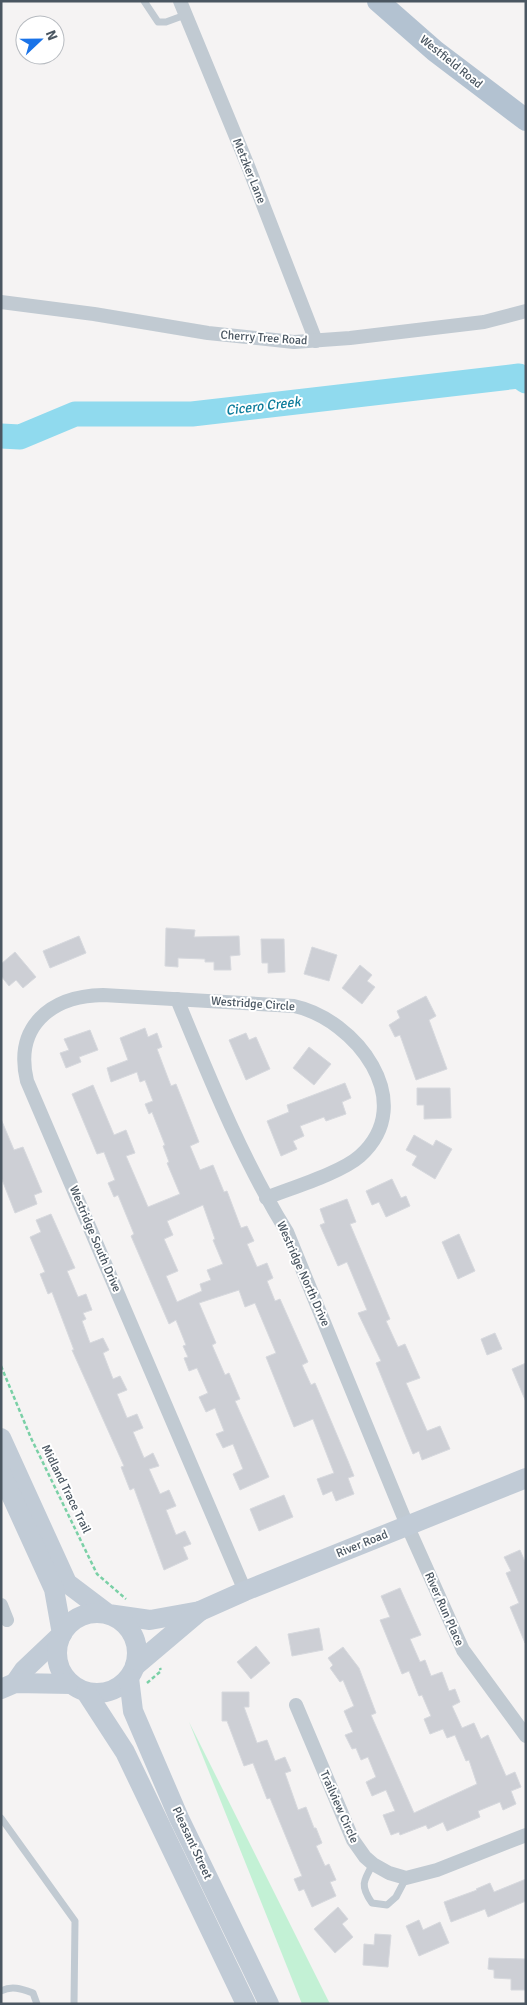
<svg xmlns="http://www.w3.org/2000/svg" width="527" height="2005" font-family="Signika,sans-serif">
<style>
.green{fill:#c3f1d5}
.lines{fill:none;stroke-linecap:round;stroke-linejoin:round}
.river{stroke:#90daee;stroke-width:25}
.building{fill:#cdcfd5;stroke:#d7d9de;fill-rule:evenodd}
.path{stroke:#7ad0a6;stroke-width:2.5;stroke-dasharray:4 2.5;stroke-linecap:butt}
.lane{stroke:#c1cad2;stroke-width:7}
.street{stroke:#c1cad2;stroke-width:14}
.secondary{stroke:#c1cbd6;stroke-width:20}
.primary{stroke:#b3c2d1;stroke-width:22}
.labels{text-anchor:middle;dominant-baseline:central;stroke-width:4;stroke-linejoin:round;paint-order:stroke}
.street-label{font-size:12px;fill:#4a5661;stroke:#fff}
.water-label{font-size:14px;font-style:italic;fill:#0c7c9b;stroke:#fff}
</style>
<rect width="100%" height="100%" fill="#f5f3f3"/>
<polygon class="green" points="189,1722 330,2004 302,2004"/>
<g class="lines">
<polyline class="river" points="1,436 20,437 75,414 192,414 519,376 526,381"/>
</g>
<g class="building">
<polygon points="166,928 195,930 194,937 239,936 240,955 230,956 231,970 214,970 214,962 205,962 205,959 178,958 178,967 165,966"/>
<polygon points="79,936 86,953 50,968 43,951"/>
<polygon points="261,939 284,939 285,972 268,973 268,963 262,963"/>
<polygon points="312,947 337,955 329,981 304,974"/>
<polygon points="15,952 36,977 23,988 16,980 9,986 1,976 1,964"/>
<polygon points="360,965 372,975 367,981 375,987 362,1004 342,988"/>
<polygon points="426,996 436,1016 429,1020 447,1069 416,1080 400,1035 395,1037 389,1025 400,1018 397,1011"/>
<path d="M145,1028L148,1037L157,1033L162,1047L157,1049L171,1086L176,1084L199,1142L190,1146L200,1170L213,1165L224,1192L227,1191L241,1228L247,1226L254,1241L247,1244L257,1267L267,1263L273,1278L267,1281L275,1301L280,1299L308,1362L302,1365L311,1385L315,1383L348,1461L354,1476L348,1478L354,1494L336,1501L332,1491L323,1495L317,1479L334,1473L313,1419L294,1427L266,1357L276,1353L255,1303L245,1307L239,1290L199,1303L216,1343L212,1345L225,1375L229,1373L240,1399L235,1401L269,1477L240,1490L233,1474L243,1469L233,1444L223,1448L216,1434L224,1431L215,1408L206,1412L199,1397L208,1393L197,1368L189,1371L184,1358L188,1357L183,1346L186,1345L176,1320L169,1324L131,1236L134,1234L118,1195L114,1197L108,1183L115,1180L104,1152L97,1154L72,1094L93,1085L114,1135L126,1130L135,1153L126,1156L148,1207L180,1194L167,1163L169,1162L163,1146L165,1145L152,1112L149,1114L145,1104L153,1101L145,1080L140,1082L137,1072L111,1082L107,1068L128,1060L120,1038ZM203,1205L215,1239L213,1240L223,1264L207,1270L211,1280L200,1284L202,1291L177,1302L166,1276L178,1271L164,1239L173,1235L167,1221Z"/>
<polygon points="90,1030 98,1050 79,1057 81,1062 66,1068 60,1053 69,1050 64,1039"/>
<polygon points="246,1033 249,1040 256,1037 270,1069 246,1080 229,1040"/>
<polygon points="309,1047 331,1064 314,1085 293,1068"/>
<polygon points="345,1083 351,1098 342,1102 346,1114 326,1121 324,1117 300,1126 304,1136 293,1141 297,1149 281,1156 267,1121 289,1112 287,1105"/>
<polygon points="417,1088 450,1088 451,1118 424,1119 424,1105 417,1105"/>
<polygon points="1,1119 14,1150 23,1147 42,1192 34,1195 37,1204 15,1213 1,1177"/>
<polygon points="414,1135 433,1146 436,1140 452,1149 435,1179 412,1165 417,1156 406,1150"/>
<polygon points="392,1179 401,1198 406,1196 410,1206 386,1217 379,1202 372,1205 366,1191"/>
<polygon points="347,1199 356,1222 350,1224 390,1319 386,1321 398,1347 405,1344 420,1378 406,1383 427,1431 440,1426 450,1449 422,1460 419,1451 413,1454 376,1363 381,1361 358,1313 367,1310 347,1262 338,1266 320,1225 325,1223 320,1209"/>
<polygon points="51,1214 75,1268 67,1271 78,1297 86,1294 92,1310 83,1313 86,1319 82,1321 90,1343 103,1338 109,1350 103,1353 113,1379 120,1376 127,1390 117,1394 127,1418 137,1414 143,1428 133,1432 144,1458 153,1453 159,1466 149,1469 160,1494 169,1490 176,1506 166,1510 176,1535 185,1531 191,1544 183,1547 188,1559 164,1570 134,1488 130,1490 121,1467 124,1466 72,1350 74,1350 52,1292 48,1294 40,1274 45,1272 30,1237 41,1232 36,1220"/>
<polygon points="459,1234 475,1271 458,1279 442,1242"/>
<polygon points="495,1333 502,1349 487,1355 481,1339"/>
<polygon points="526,1363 526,1402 512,1369"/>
<polygon points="284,1495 293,1517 259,1531 250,1509"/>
<polygon points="520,1550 526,1564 525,1643 510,1607 519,1603 506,1573 511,1571 504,1557"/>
<polygon points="400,1588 421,1635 410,1639 420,1662 425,1660 431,1676 442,1672 449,1691 455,1689 460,1702 452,1706 462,1728 474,1723 481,1739 488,1735 506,1776 515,1772 521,1787 511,1791 516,1804 503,1810 500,1802 478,1811 480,1817 447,1831 443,1822 428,1829 426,1825 400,1835 399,1832 391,1835 383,1815 395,1811 386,1790 372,1796 366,1782 376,1777 368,1757 361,1760 356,1748 352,1749 345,1735 353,1732 344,1711 354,1706 343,1680 340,1682 330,1668 333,1665 328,1658 343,1647 359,1668 376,1713 371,1715 414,1813 477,1784 469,1760 466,1761 455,1735 447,1738 443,1729 430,1734 424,1719 431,1716 422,1695 419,1696 409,1671 402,1674 380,1620 390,1617 381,1596"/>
<polygon points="319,1628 323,1650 292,1656 288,1634"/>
<polygon points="256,1646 270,1663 251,1679 237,1662"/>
<polygon points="222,1692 249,1692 249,1707 244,1707 257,1743 267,1740 275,1761 285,1757 291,1771 285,1773 291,1790 298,1810 306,1807 314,1828 316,1828 322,1843 316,1846 325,1866 329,1864 336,1880 330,1882 336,1896 312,1907 304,1889 299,1891 294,1879 302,1876 270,1798 267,1799 253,1763 244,1766 227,1721 222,1721"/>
<polygon points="526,1879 526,1901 488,1917 485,1909 451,1922 444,1902 477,1890 476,1889 490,1883 494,1892"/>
<polygon points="338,1907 348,1919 342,1924 353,1937 335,1953 314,1929"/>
<polygon points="419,1920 423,1930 440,1922 449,1943 419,1956 406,1926"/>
<polygon points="375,1934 391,1935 388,1967 363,1965 364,1944 374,1945"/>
<polygon points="489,1958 526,1959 526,1990 511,1990 511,1979 494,1978 494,1970 488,1969"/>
</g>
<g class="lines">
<g class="path">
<polyline points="1,1366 31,1438 97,1574 126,1599"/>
<polyline points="147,1683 161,1671 160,1668"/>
</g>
<g class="lane">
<polyline points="144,1 158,22 166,22 185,15"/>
<polyline points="1,1818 75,1921 74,2004"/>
<path d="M373,1864C363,1881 360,1886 372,1903L387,1905L396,1897L406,1878"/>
<path d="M1,1991C12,1985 22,1989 33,1993L37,2004"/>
</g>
<g class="street">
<polyline points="180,1 248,166 316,341"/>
<polyline points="1,302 94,314 208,333 294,342 350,338 484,322 526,311"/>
<path d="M177,999C210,1079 242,1159 287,1232L407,1525L463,1650L526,1736"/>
<path d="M245,1591L27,1081C14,1027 50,996 103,995L294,1006C355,1019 420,1102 360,1156C341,1173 291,1188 266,1198"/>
<polyline points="1,1605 7,1620"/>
<polyline points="296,1705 353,1840 365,1857 373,1864 389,1873 406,1878 437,1870 526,1835"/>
</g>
<g class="secondary">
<polyline points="1,1438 67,1583 108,1614 150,1620 200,1611 245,1591 526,1478"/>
<polyline points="1,1473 54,1589 62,1634 24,1670 15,1683"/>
<circle cx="97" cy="1653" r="40"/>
<polyline points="135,1666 200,1611"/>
<polyline points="129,1678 133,1711 179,1818 269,2004"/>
<polyline points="1,1689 15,1683 71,1684"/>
<polyline points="86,1692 125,1752 246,2004"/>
</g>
<polyline class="primary" points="378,1 435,51 526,120"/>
</g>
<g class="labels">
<g class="street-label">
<text transform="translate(451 62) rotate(39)">Westfield Road</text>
<text transform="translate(249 171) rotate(68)">Metzker Lane</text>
<text transform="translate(264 338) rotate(4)">Cherry Tree Road</text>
<text transform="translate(253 1004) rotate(4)">Westridge Circle</text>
<text transform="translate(95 1239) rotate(67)">Westridge South Drive</text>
<text transform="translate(303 1274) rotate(66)">Westridge North Drive</text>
<text transform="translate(66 1489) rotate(64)">Midland Trace Trail</text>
<text transform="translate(362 1544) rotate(-22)">River Road</text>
<text transform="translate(444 1609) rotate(66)">River Run Place</text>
<text transform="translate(339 1807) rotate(66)">Trailview Circle</text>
<text transform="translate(192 1843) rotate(65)">Pleasant Street</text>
</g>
<g class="water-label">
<text transform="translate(263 406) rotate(-7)">Cicero Creek</text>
</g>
</g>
<rect width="527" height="2005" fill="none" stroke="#4a5661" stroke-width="5"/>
<g transform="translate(40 40) rotate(68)"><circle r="24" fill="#ffffff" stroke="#b7bbc0"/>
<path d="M0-4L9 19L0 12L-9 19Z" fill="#1a73e8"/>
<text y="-8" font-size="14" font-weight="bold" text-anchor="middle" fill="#4a5661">N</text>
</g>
</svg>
